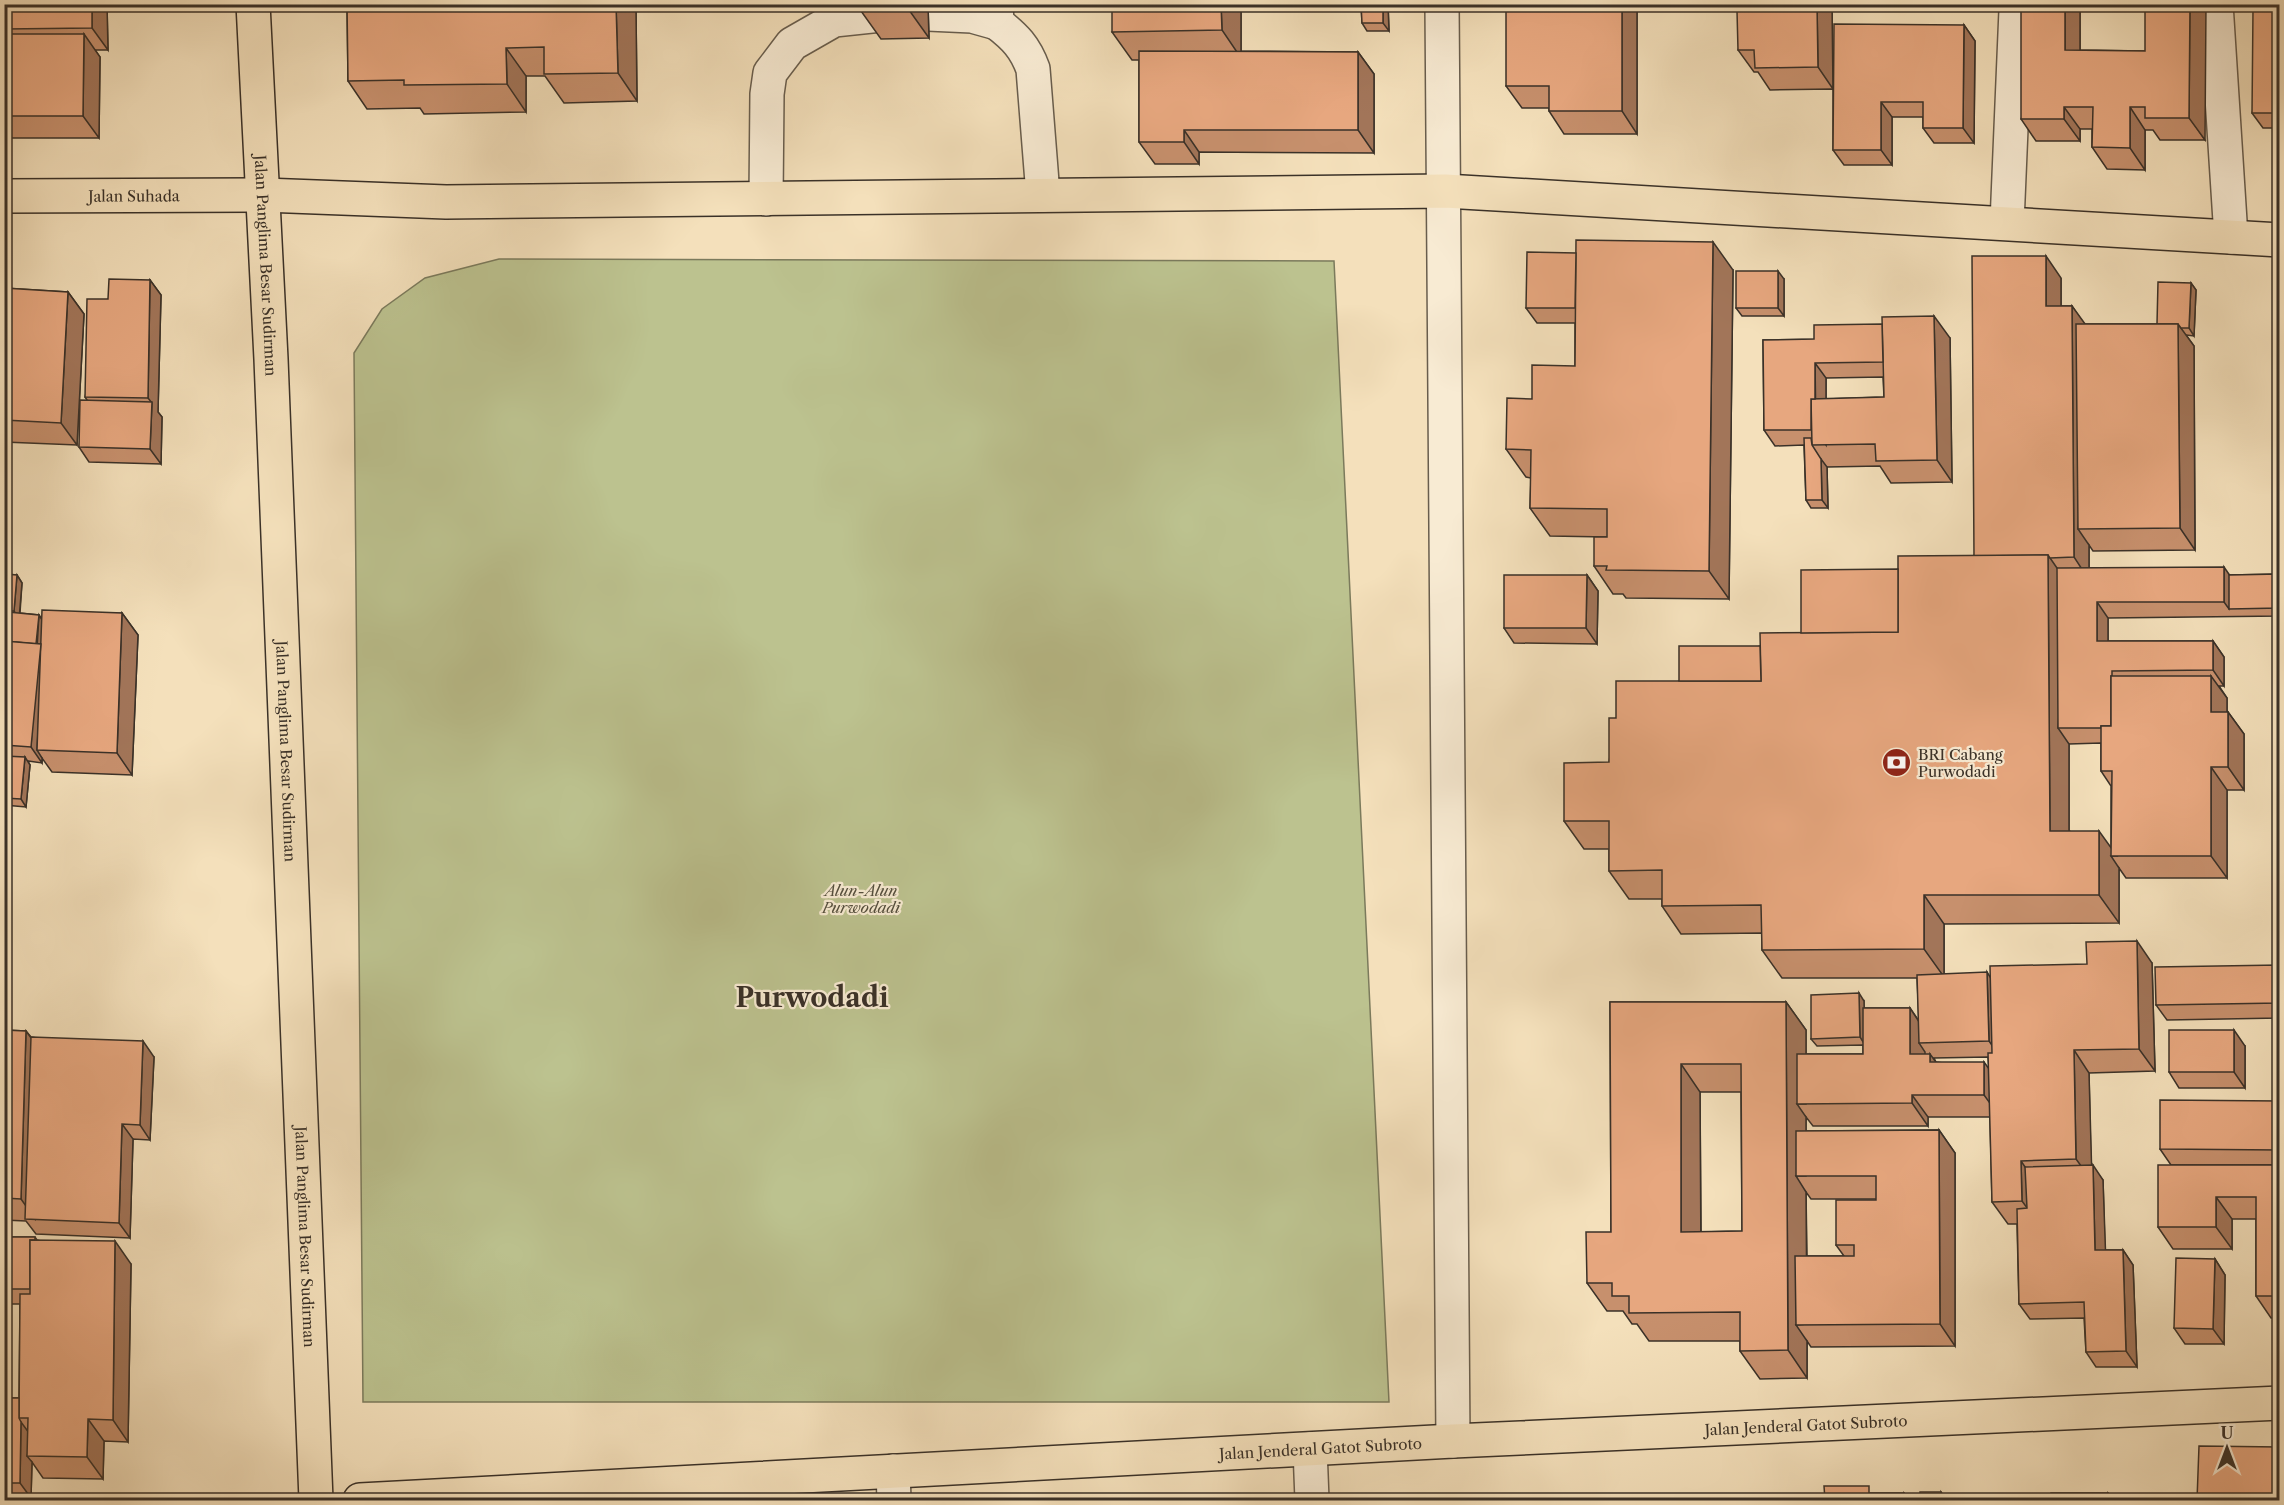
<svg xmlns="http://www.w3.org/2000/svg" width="2284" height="1505" font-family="'Libre Caslon Text',serif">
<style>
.green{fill:#bcc28f;stroke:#7b7a5c;stroke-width:1.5}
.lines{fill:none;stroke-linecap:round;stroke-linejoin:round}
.minor-casing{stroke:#685d4d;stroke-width:36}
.major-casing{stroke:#3a3128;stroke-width:36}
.minor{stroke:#f8ebd3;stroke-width:33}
.major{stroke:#f4e0bb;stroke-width:33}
.wall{fill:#c7906d;stroke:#3a3128;stroke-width:1.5;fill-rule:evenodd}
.shaded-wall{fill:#a27559;stroke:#3a3128;stroke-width:1.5}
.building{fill:#e7a77f;stroke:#3a3128;stroke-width:1.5;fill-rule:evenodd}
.labels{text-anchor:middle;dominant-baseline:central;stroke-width:4.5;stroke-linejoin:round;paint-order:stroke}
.street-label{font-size:15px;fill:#3a3128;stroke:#f8ebd3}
.poi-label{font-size:15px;fill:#3a3128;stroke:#f8ebd3;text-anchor:start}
.park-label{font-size:15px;font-style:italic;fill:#544e3d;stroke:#f8ebd3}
.town-label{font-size:27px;font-weight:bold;fill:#3a3128;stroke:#f8ebd3}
</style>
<rect width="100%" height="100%" fill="#f4e0bb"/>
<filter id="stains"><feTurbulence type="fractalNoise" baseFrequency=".00333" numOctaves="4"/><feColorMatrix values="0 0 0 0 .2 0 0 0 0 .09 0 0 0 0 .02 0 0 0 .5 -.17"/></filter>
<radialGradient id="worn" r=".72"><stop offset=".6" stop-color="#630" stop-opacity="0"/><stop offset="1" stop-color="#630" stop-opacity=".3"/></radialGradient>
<polygon class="green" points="499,259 1334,261 1389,1402 363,1402 354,353 382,309 425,278"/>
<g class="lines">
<defs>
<g id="minor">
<path d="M996,4L997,23C1015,37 1025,47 1033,69L1043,195"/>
<polyline points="1442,4 1453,1441"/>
<polyline points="2216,4 2231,237"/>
<polyline points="928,14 972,16 997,23"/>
<polyline points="766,199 767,94 770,73 792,44 834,20 881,15"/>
<polyline points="2007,223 2016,10"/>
<polyline points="1310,1449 1312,1500"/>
<polyline points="893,1471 894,1500"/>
</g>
<g id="major">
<path id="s1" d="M253,4L271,359L316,1500"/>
<path id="s2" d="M4,196L264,195L446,202L1445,191L2280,240"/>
<path id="s3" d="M360,1500L1453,1441L2280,1403"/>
</g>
</defs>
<use href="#minor" class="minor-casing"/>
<use href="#major" class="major-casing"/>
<use href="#minor" class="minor"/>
<use href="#major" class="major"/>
</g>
<g class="wall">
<polygon points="4,4 107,4 108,50 95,50 100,57 99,138 4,138"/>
<polygon points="347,4 801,4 801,8 636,10 637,101 564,103 545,76 526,76 526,112 424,114 420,108 367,109 348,81"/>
<polygon points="823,4 946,4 928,5 929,38 881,39 861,11 861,6 825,8"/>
<polygon points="1241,4 1241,51 1358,52 1374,74 1374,153 1199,152 1199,164 1155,164 1139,142 1139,60 1132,60 1112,32"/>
<polygon points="1260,4 1316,4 1317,6 1261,7"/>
<polygon points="1361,4 1388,4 1389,31 1367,31 1362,23"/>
<polygon points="1637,4 1637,134 1564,134 1549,111 1549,108 1522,108 1506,86"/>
<polygon points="1754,4 1832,4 1833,85 1964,25 1975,41 1974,143 1934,143 1923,128 1923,117 1892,117 1892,165 1844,165 1833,150 1833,89 1770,90 1758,72 1754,72 1738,50 1754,10"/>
<polygon points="2080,4 2080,50 2145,51 2205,140 2160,140 2153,130 2145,130 2145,170 2107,169 2092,147 2092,129 2080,129 2080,141 2036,141 2021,119"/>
<polygon points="2280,10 2280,128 2263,128 2252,113"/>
<polygon points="1733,270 1729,599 1626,598 1623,594 1613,594 1594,566 1607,537 1550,536 1530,508 1531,478 1526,477 1506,449 1532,399 1575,366 1575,323 1537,323 1526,308"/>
<path d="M2061,278V306H2072L2084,324H2157L2191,283L2196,290L2194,336L2186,335L2194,346L2195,550L2093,551L2089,545V568L2229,575L2280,574V616L2108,618V641H2213L2224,657V686H2219L2227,698V712H2228L2244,734V790H2227V878H2126L2119,868V923L1944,924V974L1990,977L2152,963L2155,1071L2089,1073L2091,1165L2103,1180L2105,1250H2123L2133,1265L2137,1367H2096L2086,1352L2084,1318L2030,1319L2019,1304L2017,1224H2008L1992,1202L1990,1117H1928V1126H1813L1806,1117V1131L1939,1130L1955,1153V1346L1811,1347L1807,1341V1378L1760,1379L1740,1351V1341H1649L1637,1324H1632L1623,1311H1607L1587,1283L1611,1232L1610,1002H1786L1806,1030V1054H1863V1045L1817,1046L1811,1039L1864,1001V1008H1910L1919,1021L1917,978H1782L1762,950V933L1681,934L1662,906V899H1629L1609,871V849H1584L1564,821L1609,762L1616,718L1679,681L1760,646L1801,633L1898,569L1974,556ZM2101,743V771L2111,786V847L2069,831V744ZM1988,1057L1989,1069L1936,1062L1934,1058ZM1700,1092H1741L1742,1231L1701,1232ZM1806,1192L1811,1199H1876V1200L1836,1245L1844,1256H1807Z"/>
<polygon points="1784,279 1784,316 1742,316 1736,308"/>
<polygon points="150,280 161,295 158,412 162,417 161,464 89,462 79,447 87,400 85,397 108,299"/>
<polygon points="4,288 68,292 84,314 77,445 4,442"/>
<path d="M1950,338L1952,482L1891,483L1880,466L1827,467L1828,508H1811L1806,500L1804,445L1775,446L1764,430L1763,340ZM1883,377L1884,397L1826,399V378Z"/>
<polygon points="4,574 17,575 22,583 20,613 39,615 42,620 122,613 138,635 132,775 52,772 42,758 42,763 28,761 30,765 26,807 4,805 4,641 6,641 8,618 4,618"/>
<polygon points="1587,575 1598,591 1597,644 1514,643 1504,628"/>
<polygon points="2280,965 2280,1018 2167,1020 2156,1005"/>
<polygon points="4,1030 26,1031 31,1037 154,1057 150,1140 133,1139 130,1238 36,1234 26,1221 4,1220"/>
<polygon points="2245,1046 2245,1088 2179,1088 2169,1072"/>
<polygon points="2280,1101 2280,1165 2171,1165 2160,1149"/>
<polygon points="2280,1165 2280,1318 2271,1318 2256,1296 2256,1219 2232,1219 2232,1249 2173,1249 2158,1227"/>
<polygon points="4,1237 35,1237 37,1240 131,1264 128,1442 104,1441 103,1479 43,1478 32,1462 31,1498 4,1498 4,1398 19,1398 20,1304 4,1304"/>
<polygon points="2215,1259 2225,1275 2224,1344 2185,1344 2174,1328"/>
</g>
<g class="shaded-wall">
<polygon points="92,4 107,4 108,50 92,28"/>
<polygon points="616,4 632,4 636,10 637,101 618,73"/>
<polygon points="909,4 928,5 929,38 909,10"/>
<polygon points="1221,4 1241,4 1241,58 1222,30"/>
<polygon points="1383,4 1388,4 1389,31 1383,23"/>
<polygon points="1622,4 1637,4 1637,134 1622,111"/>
<polygon points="1817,4 1832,4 1833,89 1818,67"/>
<polygon points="2065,4 2080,4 2080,73 2065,50"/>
<polygon points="2190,4 2206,4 2205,140 2189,118"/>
<polygon points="1964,25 1975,41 1974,143 1963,128"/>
<polygon points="84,34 100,57 99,138 83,116"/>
<polygon points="506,48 526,76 526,112 507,84"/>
<polygon points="1358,52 1374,74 1374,153 1358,130"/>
<polygon points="1881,102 1892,117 1892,165 1881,150"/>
<polygon points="2064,107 2080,129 2080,141 2064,119"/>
<polygon points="2130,107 2145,130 2145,170 2130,148"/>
<polygon points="1184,130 1199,152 1199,164 1184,142"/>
<polygon points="1713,242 1733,270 1729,599 1709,571"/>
<polygon points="2046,256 2061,278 2061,328 2046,306"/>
<polygon points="1778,271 1784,279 1784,316 1778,308"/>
<polygon points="150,280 161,295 158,412 162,417 161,464 150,449 152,403 148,398"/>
<polygon points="2191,283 2196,290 2194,336 2189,328"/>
<polygon points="68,292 84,314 77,445 61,423"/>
<polygon points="2072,306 2088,328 2078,529 2089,545 2089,580 2074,557"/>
<polygon points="1934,316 1950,338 1952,482 1937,460"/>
<polygon points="2178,324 2194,346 2195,550 2180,528"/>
<polygon points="1815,363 1826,378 1826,445 1816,430"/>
<polygon points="1821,459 1827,467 1828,508 1822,500"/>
<polygon points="2048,555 2068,584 2058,728 2069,744 2069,859 2050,831"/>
<polygon points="2224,567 2235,583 2229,609 2224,602"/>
<polygon points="17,575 22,583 19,619 14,611"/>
<polygon points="1587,575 1598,591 1597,644 1586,628"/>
<polygon points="2097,602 2108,618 2108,657 2097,641"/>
<polygon points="122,613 138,635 132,775 117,753"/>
<polygon points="39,615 44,623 37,750 42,758 42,763 31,747"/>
<polygon points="2213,641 2224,657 2224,686 2213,670"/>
<polygon points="2211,676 2227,698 2227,734 2211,712"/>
<polygon points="2228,712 2244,734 2244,790 2228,767"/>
<polygon points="25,757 30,765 26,807 21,799"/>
<polygon points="2211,767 2227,790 2227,878 2211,856"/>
<polygon points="2099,831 2117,856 2111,856 2119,868 2119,923 2099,895"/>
<polygon points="1924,895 1944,924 1944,977 1924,949"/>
<polygon points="2137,941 2152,963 2155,1071 2139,1049"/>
<polygon points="1987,972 1997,988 2000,1057 1989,1041"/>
<polygon points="1859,993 1864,1001 1865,1045 1860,1037"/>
<polygon points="1786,1002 1806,1030 1806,1104 1797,1104 1806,1117 1806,1176 1796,1176 1806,1192 1807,1324 1796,1325 1807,1341 1807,1378 1788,1350"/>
<polygon points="1910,1008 1925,1031 1919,1043 1925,1052 1925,1076 1910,1054"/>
<polygon points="2234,1030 2245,1046 2245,1088 2234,1072"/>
<polygon points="26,1031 42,1053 35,1219 21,1199"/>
<polygon points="143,1041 154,1057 150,1140 140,1125"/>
<polygon points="2074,1050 2089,1073 2092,1181 2076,1159"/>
<polygon points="1930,1054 1946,1076 1930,1062"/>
<polygon points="1984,1062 2000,1084 2000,1117 1984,1095"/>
<polygon points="1681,1064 1700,1092 1701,1260 1681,1232"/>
<polygon points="1912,1095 1928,1117 1928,1126 1912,1103"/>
<polygon points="122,1124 133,1139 130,1238 119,1223"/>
<polygon points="1939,1130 1955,1153 1955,1346 1940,1324"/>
<polygon points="2021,1161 2036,1183 2038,1223 2022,1201"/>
<polygon points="2093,1165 2103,1180 2106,1265 2095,1250"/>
<polygon points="2216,1197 2232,1219 2232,1249 2216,1227"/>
<polygon points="115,1241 131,1264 128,1442 113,1420"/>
<polygon points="2123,1250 2133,1265 2137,1367 2126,1351"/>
<polygon points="2215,1259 2225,1275 2224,1344 2213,1329"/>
<polygon points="88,1419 104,1441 103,1479 87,1457"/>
<polygon points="21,1422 32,1437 27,1456 32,1462 31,1498 20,1483"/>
<polygon points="1941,1492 1947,1500 1941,1500"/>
<polygon points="1904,1493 1910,1500 1904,1500"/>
<polygon points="2108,1493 2114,1500 2108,1500"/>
</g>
<g class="building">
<polygon points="4,4 92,4 92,28 4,29"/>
<polygon points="347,4 616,4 618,73 544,74 544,47 506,48 507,84 404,85 404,80 348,81"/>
<polygon points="861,4 909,4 909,10 861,11"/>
<polygon points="1112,4 1221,4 1222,30 1112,32"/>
<polygon points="1361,4 1383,4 1383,23 1362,23"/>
<polygon points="1506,4 1622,4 1622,111 1549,111 1549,86 1506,86"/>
<polygon points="1754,4 1817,4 1818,67 1755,68 1754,50 1738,50 1737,11 1754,10"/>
<polygon points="2021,4 2065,4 2065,50 2145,51 2145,4 2190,4 2189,118 2145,118 2145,107 2130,107 2130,148 2092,147 2093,107 2064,107 2064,119 2021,119"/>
<polygon points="2253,10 2280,10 2280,113 2252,113"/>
<polygon points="1834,24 1964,25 1963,128 1923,128 1923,102 1881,102 1881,150 1833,150"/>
<polygon points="4,34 84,34 83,116 4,116"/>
<polygon points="1139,51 1358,52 1358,130 1184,130 1184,142 1139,142"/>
<polygon points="1576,240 1713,242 1709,571 1606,570 1607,566 1594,566 1594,537 1607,537 1607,509 1530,508 1531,450 1506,449 1507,398 1532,399 1532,365 1575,366"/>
<polygon points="1527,252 1576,253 1575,308 1526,308"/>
<polygon points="1972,256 2046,256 2046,306 2072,306 2074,557 2050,558 2048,555 1974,556"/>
<rect x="1736" y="271" width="42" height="37"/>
<polygon points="109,279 150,280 148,398 85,397 87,299 108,299"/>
<polygon points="2158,282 2191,283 2189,328 2181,328 2178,324 2157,324"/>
<polygon points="4,288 68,292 61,423 4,420"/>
<polygon points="1934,316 1937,460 1876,461 1875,444 1812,445 1811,399 1884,397 1882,317"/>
<polygon points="1882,324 1883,362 1815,363 1815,399 1811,399 1811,430 1764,430 1763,340 1814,339 1814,325"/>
<polygon points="2076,324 2178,324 2180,528 2078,529"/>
<polygon points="80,400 152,402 150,449 79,447"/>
<polygon points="1804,438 1811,438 1812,445 1821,459 1822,500 1806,500"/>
<polygon points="2048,555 2050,831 2099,831 2099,895 1924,895 1924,949 1762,950 1761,905 1662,906 1662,870 1609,871 1609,821 1564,821 1564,763 1609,762 1609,718 1616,718 1616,681 1761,681 1760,633 1898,632 1898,556"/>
<polygon points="2224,567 2224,602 2097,602 2097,641 2213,641 2213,670 2112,671 2112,676 2111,676 2111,726 2101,726 2101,728 2058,728 2057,568"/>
<polygon points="1898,569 1898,632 1801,633 1801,570"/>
<polygon points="4,574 17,575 14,611 4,611"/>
<polygon points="2280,574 2280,608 2229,609 2229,575"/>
<polygon points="1504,575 1587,575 1586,628 1504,628"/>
<polygon points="42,610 122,613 117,753 37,750"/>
<polygon points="8,612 39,615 36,644 6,641"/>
<polygon points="4,641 41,644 31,747 4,745"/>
<polygon points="1679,646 1760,646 1761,681 1679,681"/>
<polygon points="2111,676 2211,676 2211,712 2228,712 2228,767 2211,767 2211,856 2111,856 2112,771 2101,771 2101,726 2111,726"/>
<polygon points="4,756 25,757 21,799 4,798"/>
<polygon points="2137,941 2139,1049 2074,1050 2076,1159 2021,1161 2022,1201 1992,1202 1988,1053 1992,1053 1990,966 2087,964 2086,942"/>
<polygon points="2280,965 2280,1003 2156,1005 2155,967"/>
<polygon points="1987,972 1989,1041 1919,1043 1917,975"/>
<polygon points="1859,993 1860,1037 1811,1039 1811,995"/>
<path d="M1610,1002H1786L1788,1350L1740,1351V1312L1629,1313V1296H1612V1283H1587L1586,1232H1611ZM1681,1064H1741L1742,1231L1681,1232Z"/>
<polygon points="1863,1008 1910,1008 1910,1054 1930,1054 1930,1062 1984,1062 1984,1095 1912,1095 1912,1103 1797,1104 1797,1054 1863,1054"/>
<polygon points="4,1030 26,1031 21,1199 4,1198"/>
<rect x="2169" y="1030" width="65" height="42"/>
<polygon points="31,1037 143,1041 140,1125 122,1124 119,1223 25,1219"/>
<polygon points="2160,1100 2280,1101 2280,1150 2160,1149"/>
<polygon points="1939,1130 1940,1324 1796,1325 1795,1256 1854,1256 1854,1245 1836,1245 1836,1200 1876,1200 1876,1176 1796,1176 1796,1131"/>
<polygon points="2093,1165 2095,1250 2123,1250 2126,1351 2086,1352 2084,1302 2019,1304 2017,1209 2027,1208 2025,1167"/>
<polygon points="2158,1165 2280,1165 2280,1296 2256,1296 2256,1197 2216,1197 2216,1227 2158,1227"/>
<polygon points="4,1237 35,1237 35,1240 30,1240 30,1289 4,1289"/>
<polygon points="30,1240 115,1241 113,1420 88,1419 87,1457 27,1456 28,1418 19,1418 20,1294 30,1294"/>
<polygon points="2176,1258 2215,1259 2213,1329 2174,1328"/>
<polygon points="4,1398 19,1398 19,1418 21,1422 20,1483 4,1483"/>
<polygon points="2199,1446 2280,1447 2280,1500 2197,1500"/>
<polygon points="1824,1486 1869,1486 1869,1493 1904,1493 1904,1500 1825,1500"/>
<rect x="1920" y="1492" width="21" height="8"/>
<rect x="2051" y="1493" width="57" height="7"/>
</g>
<defs>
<symbol id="bank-disc" viewBox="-11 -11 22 22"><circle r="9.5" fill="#8f2418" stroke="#f8ebd3"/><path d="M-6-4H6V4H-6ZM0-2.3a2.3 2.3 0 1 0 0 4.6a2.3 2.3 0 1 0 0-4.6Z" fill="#fff"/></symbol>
</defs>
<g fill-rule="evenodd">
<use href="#bank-disc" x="1880" y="746" width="33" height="33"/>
</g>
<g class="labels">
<g class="street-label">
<text stroke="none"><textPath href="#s2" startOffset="130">Jalan Suhada</textPath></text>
<text stroke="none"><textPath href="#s1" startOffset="262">Jalan Panglima Besar Sudirman</textPath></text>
<text stroke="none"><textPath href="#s1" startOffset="748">Jalan Panglima Besar Sudirman</textPath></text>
<text stroke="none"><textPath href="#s1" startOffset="1234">Jalan Panglima Besar Sudirman</textPath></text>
<text stroke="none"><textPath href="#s3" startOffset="1448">Jalan Jenderal Gatot Subroto</textPath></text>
<text stroke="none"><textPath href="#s3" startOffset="962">Jalan Jenderal Gatot Subroto</textPath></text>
</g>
<g class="poi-label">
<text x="1918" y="754">BRI Cabang<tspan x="1918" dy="17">Purwodadi</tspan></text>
</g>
<g class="park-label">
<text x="861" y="890">Alun-Alun<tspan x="861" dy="17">Purwodadi</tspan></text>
</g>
<g class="town-label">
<text x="812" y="997">Purwodadi</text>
</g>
</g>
<rect width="2284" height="1505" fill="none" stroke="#f4e0bb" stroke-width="24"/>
<rect x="6" y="6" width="2272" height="1493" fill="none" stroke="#3a3128" stroke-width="3"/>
<rect x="12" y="12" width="2260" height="1481" fill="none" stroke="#3a3128" stroke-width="1.5"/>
<g transform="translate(2227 1448)" stroke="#f8ebd3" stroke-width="4.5" paint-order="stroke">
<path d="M0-4.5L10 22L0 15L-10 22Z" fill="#3a3128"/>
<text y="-9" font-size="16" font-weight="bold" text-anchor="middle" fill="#3a3128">U</text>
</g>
<rect width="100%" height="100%" filter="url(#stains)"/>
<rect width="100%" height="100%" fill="url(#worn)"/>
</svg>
